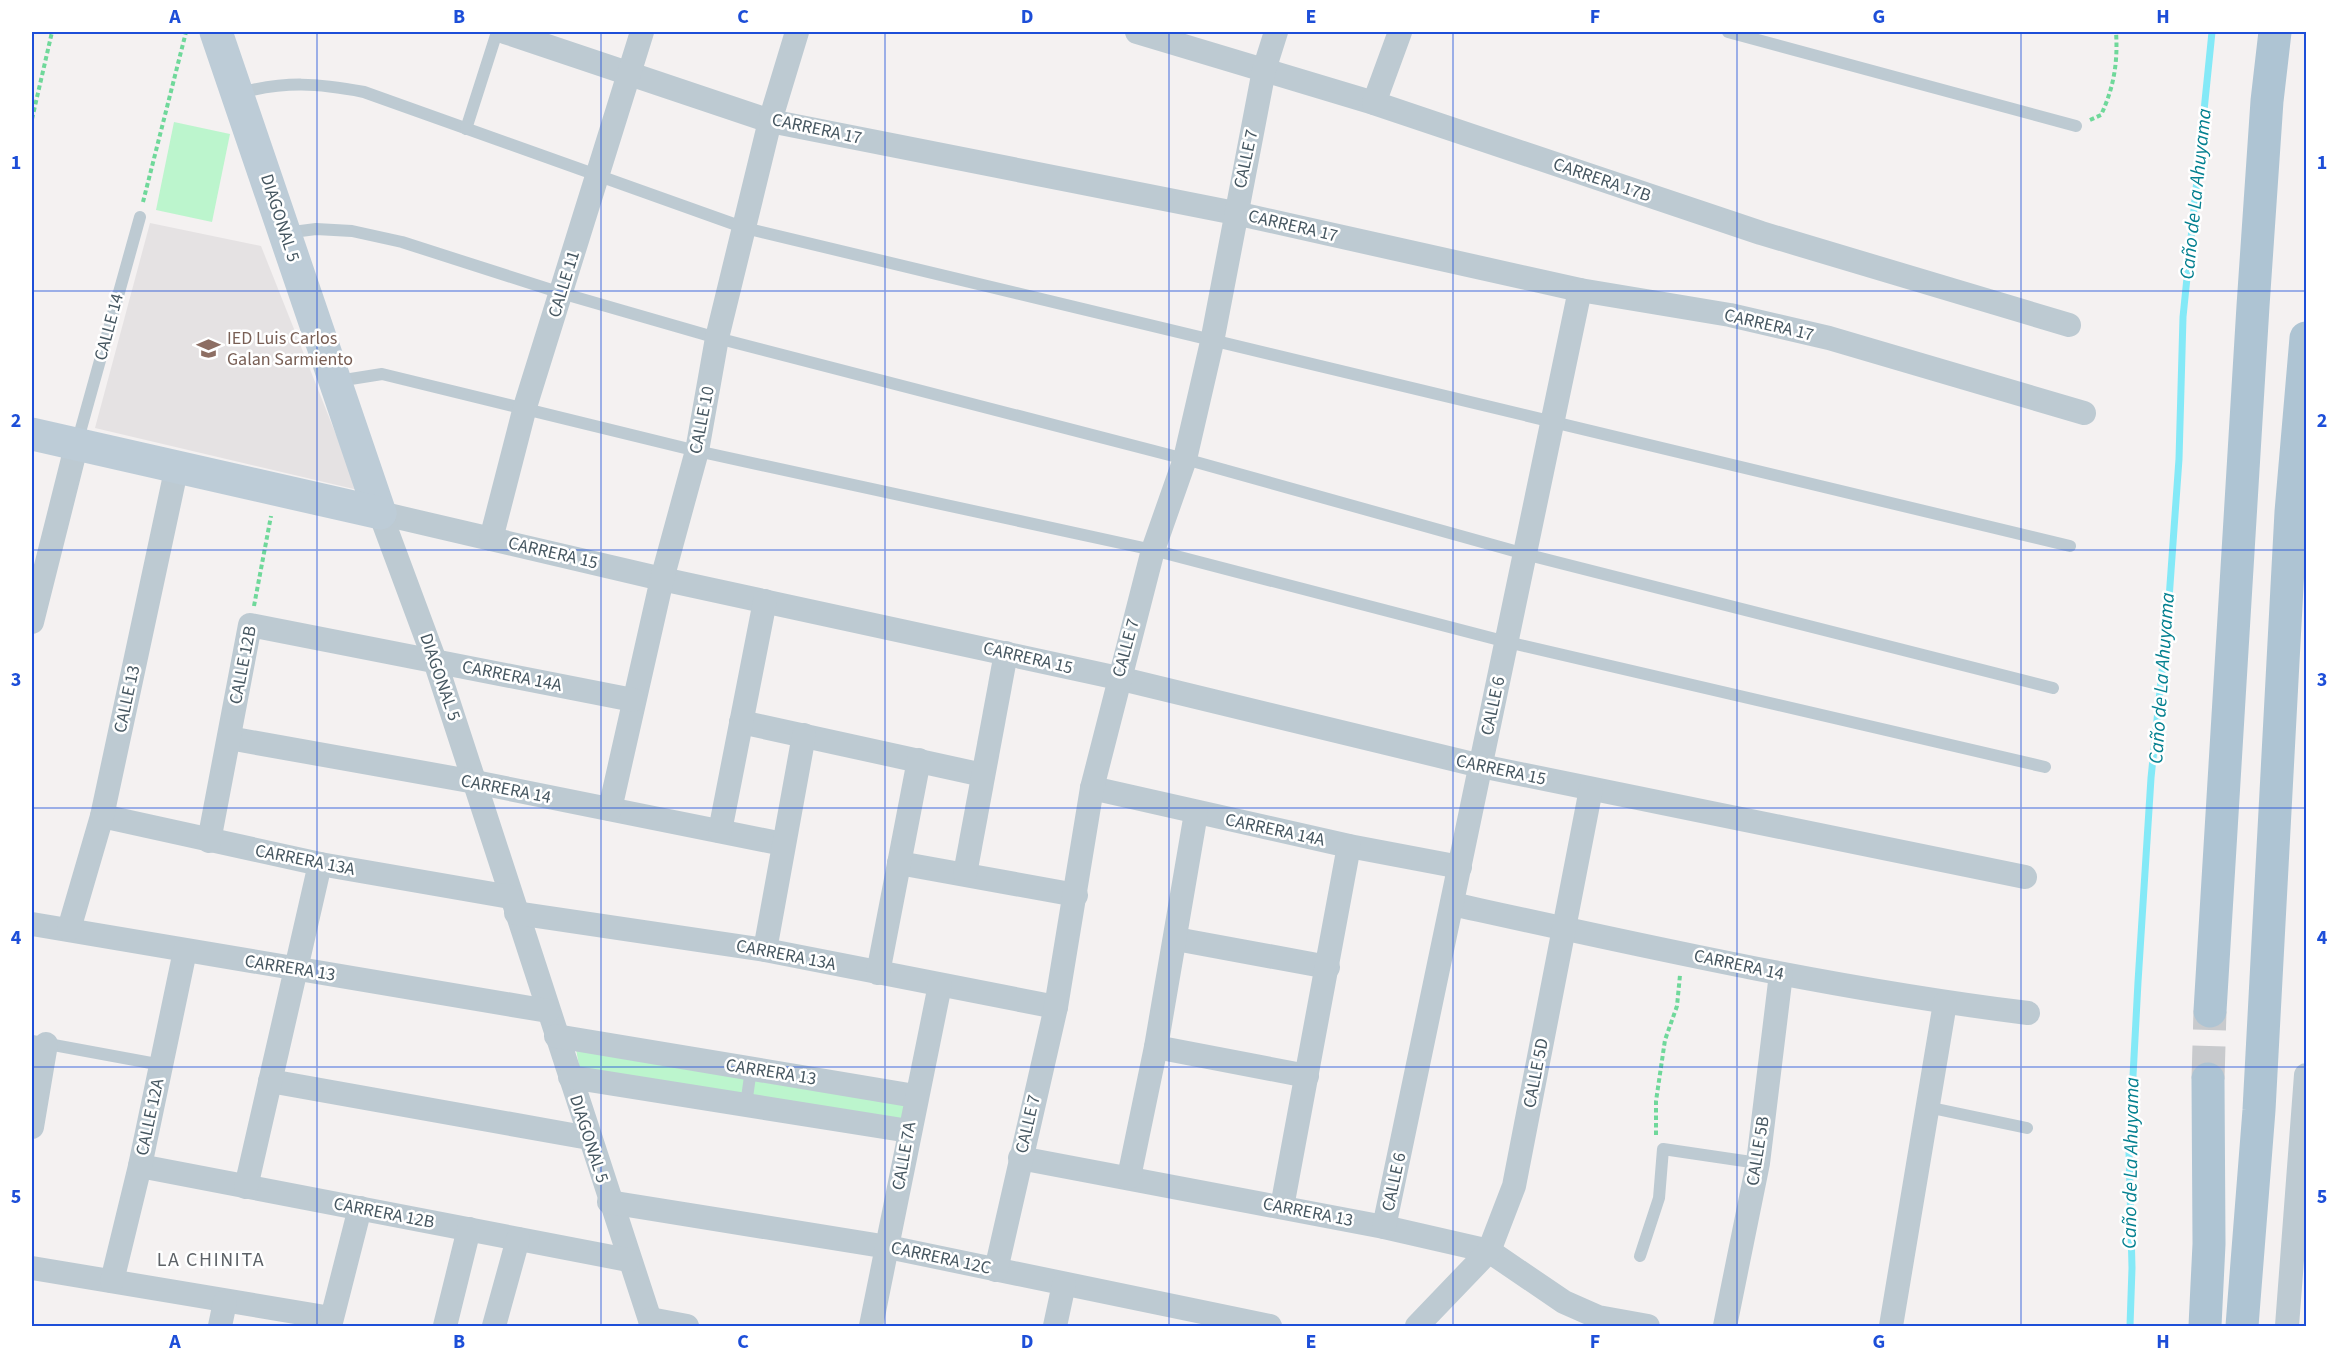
<svg xmlns="http://www.w3.org/2000/svg" width="2338" height="1358" font-family="'Source Sans 3',sans-serif">
<style>
.education{fill:#e5e2e3}
.green{fill:#bcf5cd}
.lines{fill:none;stroke-linecap:round;stroke-linejoin:round}
.stream{stroke:#84e9f7;stroke-width:7}
.primary-tunnel{stroke:#c8cacd;stroke-width:33;stroke-dasharray:33 16;stroke-linecap:butt}
.path{stroke:#6fd89a;stroke-width:4;stroke-dasharray:4.5 3;stroke-linecap:butt}
.lane{stroke:#bdcad2;stroke-width:12}
.street{stroke:#bdcad2;stroke-width:24}
.secondary{stroke:#bdccd7;stroke-width:33}
.primary{stroke:#aec4d3;stroke-width:33}
.grid{fill:none;stroke:#1d4ed8;stroke-width:1.5;stroke-opacity:0.55}
.labels{text-anchor:middle;dominant-baseline:central;stroke-width:5;stroke-linejoin:round;paint-order:stroke}
.street-label{font-size:18px;fill:#465761;stroke:#fff}
.education-label{font-size:18px;fill:#785e54;stroke:#fff;text-anchor:start}
.water-label{font-size:20px;font-style:italic;fill:#048090;stroke:#fff}
.neighbourhood-label{font-size:20px;letter-spacing:1.5px;fill:#5d6267;stroke:#fff}
.neatline{fill:none;stroke:#1d4ed8;stroke-width:2}
.grid-label{font-size:20px;text-anchor:middle;font-weight:bold;fill:#1d4ed8}
</style>
<rect width="100%" height="100%" fill="#f4f1f1"/>
<polygon class="education" points="150,223 261,246 358,490 95,428"/>
<g class="green">
<polygon points="174,122 230,134 212,222 156,210"/>
<polygon points="576,1049 909,1100 903,1124 580,1071"/>
</g>
<g class="lines">
<polyline class="stream" points="2130,1326 2132,1268 2129,1151 2138,982 2151,778 2168,613 2179,459 2183,317 2212,32"/>
<polyline class="primary-tunnel" points="2208,1079 2210,1011"/>
<g class="path">
<polyline points="32,119 52,32"/>
<path d="M2090,120L2101,115C2114,87 2118,62 2116,32"/>
<polyline points="143,202 186,32"/>
<polyline points="254,606 271,516"/>
<polyline points="1656,1135 1656,1101 1665,1040 1677,1006 1680,975"/>
</g>
<g class="lane">
<polyline points="1728,32 2076,126"/>
<path d="M239,93C286,81 317,83 364,92L745,228L2070,546"/>
<polyline points="466,129 497,32"/>
<polyline points="285,233 316,229 352,231 402,242 561,293 717,338 1185,459 1525,554 2053,688"/>
<polyline points="338,381 382,374 697,451 1153,550 1507,642 2045,767"/>
<polyline points="77,443 140,217"/>
<polyline points="32,1041 162,1065"/>
<polyline points="746,1105 751,1069"/>
<polyline points="1927,1107 2027,1128"/>
<polyline points="1640,1256 1659,1198 1663,1149 1758,1163"/>
</g>
<g class="street">
<polyline points="505,32 770,121 1235,213 1580,290 1730,315 1829,338 2084,413"/>
<polyline points="1137,32 1374,103 1761,233 2069,325"/>
<polyline points="1374,103 1400,32"/>
<polyline points="380,513 662,579 1118,678 1481,766 2025,877"/>
<polyline points="380,513 435,661 652,1326"/>
<polyline points="491,539 525,407 642,32"/>
<polyline points="32,622 77,443"/>
<polyline points="741,722 983,775"/>
<polyline points="229,738 475,782 783,844"/>
<polyline points="1092,788 1349,846 1460,867"/>
<polyline points="610,809 662,579 697,451 717,338 770,121 797,32"/>
<polyline points="102,816 320,864 510,897"/>
<polyline points="720,831 765,601"/>
<polyline points="209,841 250,625 633,700"/>
<polyline points="899,863 1076,895"/>
<polyline points="965,874 1006,653"/>
<path d="M1452,904C1643,946 1834,989 2028,1013"/>
<polyline points="516,913 765,950 1056,1007"/>
<polyline points="32,924 548,1011"/>
<polyline points="69,929 102,816 177,466"/>
<polyline points="1176,939 1328,967"/>
<polyline points="765,950 804,735"/>
<polyline points="878,973 919,760"/>
<polyline points="556,1036 915,1096"/>
<polyline points="1156,1047 1307,1076"/>
<polyline points="570,1077 909,1131"/>
<polyline points="270,1081 589,1138"/>
<polyline points="32,1127 46,1044"/>
<polyline points="1020,1158 1384,1227 1489,1251 1564,1302 1598,1317 1648,1326"/>
<polyline points="140,1166 628,1260"/>
<polyline points="1129,1177 1156,1047 1196,813"/>
<polyline points="246,1187 320,864"/>
<polyline points="609,1202 888,1247 1270,1326"/>
<polyline points="1282,1207 1349,846"/>
<polyline points="1384,1227 1580,290"/>
<polyline points="32,1268 331,1318"/>
<polyline points="996,1270 1056,1007 1092,788 1153,550 1185,459 1212,342 1264,70 1276,32"/>
<polyline points="112,1281 140,1166 185,951"/>
<polyline points="650,1319 687,1326"/>
<polyline points="220,1326 225,1302"/>
<polyline points="330,1326 360,1208"/>
<polyline points="445,1326 469,1229"/>
<polyline points="494,1326 518,1239"/>
<polyline points="871,1326 940,985"/>
<polyline points="1055,1326 1064,1284"/>
<polyline points="1417,1326 1489,1251 1514,1186 1591,789"/>
<polyline points="1725,1326 1758,1163 1781,974"/>
<polyline points="1891,1326 1945,1003"/>
<polyline points="2287,1326 2306,1075"/>
</g>
<g class="secondary">
<polyline points="216,32 380,513"/>
<polyline points="32,434 380,513"/>
</g>
<g class="primary">
<polyline points="2210,1011 2253,306 2267,101 2275,32"/>
<polyline points="2205,1326 2209,1244 2208,1079"/>
<polyline points="2242,1326 2259,1110 2291,512 2306,338"/>
</g>
</g>
<path class="grid" d="M317,32V1326M601,32V1326M885,32V1326M1169,32V1326M1453,32V1326M1737,32V1326M2021,32V1326M32,291H2306M32,550H2306M32,808H2306M32,1067H2306"/>
<defs>
<symbol id="school-bare" viewBox="-9 -9 18 18"><path d="M0-5L7-2L0 1L-7-2ZM-4 1L0 2.5L4 1V4Q0 6-4 4Z" fill="#8d6e63" stroke="#fff" stroke-width="2.5" paint-order="stroke"/></symbol>
</defs>
<g fill-rule="evenodd">
<use href="#school-bare" x="192" y="332" width="33" height="33"/>
</g>
<g class="labels">
<g class="street-label">
<text transform="translate(817 129) rotate(12)">CARRERA 17</text>
<text transform="translate(1246 159) rotate(-78)">CALLE 7</text>
<text transform="translate(1602 180) rotate(19)">CARRERA 17B</text>
<text transform="translate(280 218) rotate(72)">DIAGONAL 5</text>
<text transform="translate(1293 226) rotate(13)">CARRERA 17</text>
<text transform="translate(564 284) rotate(-73)">CALLE 11</text>
<text transform="translate(1769 325) rotate(13)">CARRERA 17</text>
<text transform="translate(109 327) rotate(-75)">CALLE 14</text>
<text transform="translate(702 420) rotate(-79)">CALLE 10</text>
<text transform="translate(553 553) rotate(13)">CARRERA 15</text>
<text transform="translate(1126 648) rotate(-75)">CALLE 7</text>
<text transform="translate(1028 658) rotate(13)">CARRERA 15</text>
<text transform="translate(243 665) rotate(-79)">CALLE 12B</text>
<text transform="translate(512 676) rotate(11)">CARRERA 14A</text>
<text transform="translate(440 677) rotate(71)">DIAGONAL 5</text>
<text transform="translate(127 699) rotate(-78)">CALLE 13</text>
<text transform="translate(1493 706) rotate(-78)">CALLE 6</text>
<text transform="translate(1501 770) rotate(12)">CARRERA 15</text>
<text transform="translate(506 789) rotate(11)">CARRERA 14</text>
<text transform="translate(1275 830) rotate(12)">CARRERA 14A</text>
<text transform="translate(305 860) rotate(11)">CARRERA 13A</text>
<text transform="translate(786 955) rotate(11)">CARRERA 13A</text>
<text transform="translate(1739 965) rotate(12)">CARRERA 14</text>
<text transform="translate(290 968) rotate(9)">CARRERA 13</text>
<text transform="translate(771 1072) rotate(9)">CARRERA 13</text>
<text transform="translate(1536 1073) rotate(-79)">CALLE 5D</text>
<text transform="translate(150 1117) rotate(-78)">CALLE 12A</text>
<text transform="translate(1028 1124) rotate(-77)">CALLE 7</text>
<text transform="translate(589 1139) rotate(72)">DIAGONAL 5</text>
<text transform="translate(1758 1151) rotate(-81)">CALLE 5B</text>
<text transform="translate(904 1156) rotate(-80)">CALLE 7A</text>
<text transform="translate(1394 1182) rotate(-78)">CALLE 6</text>
<text transform="translate(1308 1212) rotate(11)">CARRERA 13</text>
<text transform="translate(384 1213) rotate(11)">CARRERA 12B</text>
<text transform="translate(941 1258) rotate(12)">CARRERA 12C</text>
</g>
<g class="education-label">
<text x="227" y="338">IED Luis Carlos<tspan x="227" dy="21">Galan Sarmiento</tspan></text>
</g>
<g class="water-label">
<text transform="translate(2196 194) rotate(-84)">Caño de La Ahuyama</text>
<text transform="translate(2162 678) rotate(-86)">Caño de La Ahuyama</text>
<text transform="translate(2131 1163) rotate(-89)">Caño de La Ahuyama</text>
</g>
<g class="neighbourhood-label">
<text x="211" y="1260">LA CHINITA</text>
</g>
</g>
<rect width="2338" height="1358" fill="none" stroke="#ffffff" stroke-width="66"/>
<rect x="33" y="33" width="2272" height="1292" class="neatline"/>
<g class="grid-label">
<text x="175" y="23">A</text>
<text x="459" y="23">B</text>
<text x="743" y="23">C</text>
<text x="1027" y="23">D</text>
<text x="1311" y="23">E</text>
<text x="1595" y="23">F</text>
<text x="1879" y="23">G</text>
<text x="2163" y="23">H</text>
<text x="16" y="169">1</text>
<text x="2322" y="169">1</text>
<text x="16" y="427">2</text>
<text x="2322" y="427">2</text>
<text x="16" y="686">3</text>
<text x="2322" y="686">3</text>
<text x="16" y="944">4</text>
<text x="2322" y="944">4</text>
<text x="16" y="1203">5</text>
<text x="2322" y="1203">5</text>
<text x="175" y="1348">A</text>
<text x="459" y="1348">B</text>
<text x="743" y="1348">C</text>
<text x="1027" y="1348">D</text>
<text x="1311" y="1348">E</text>
<text x="1595" y="1348">F</text>
<text x="1879" y="1348">G</text>
<text x="2163" y="1348">H</text>
</g>
</svg>
